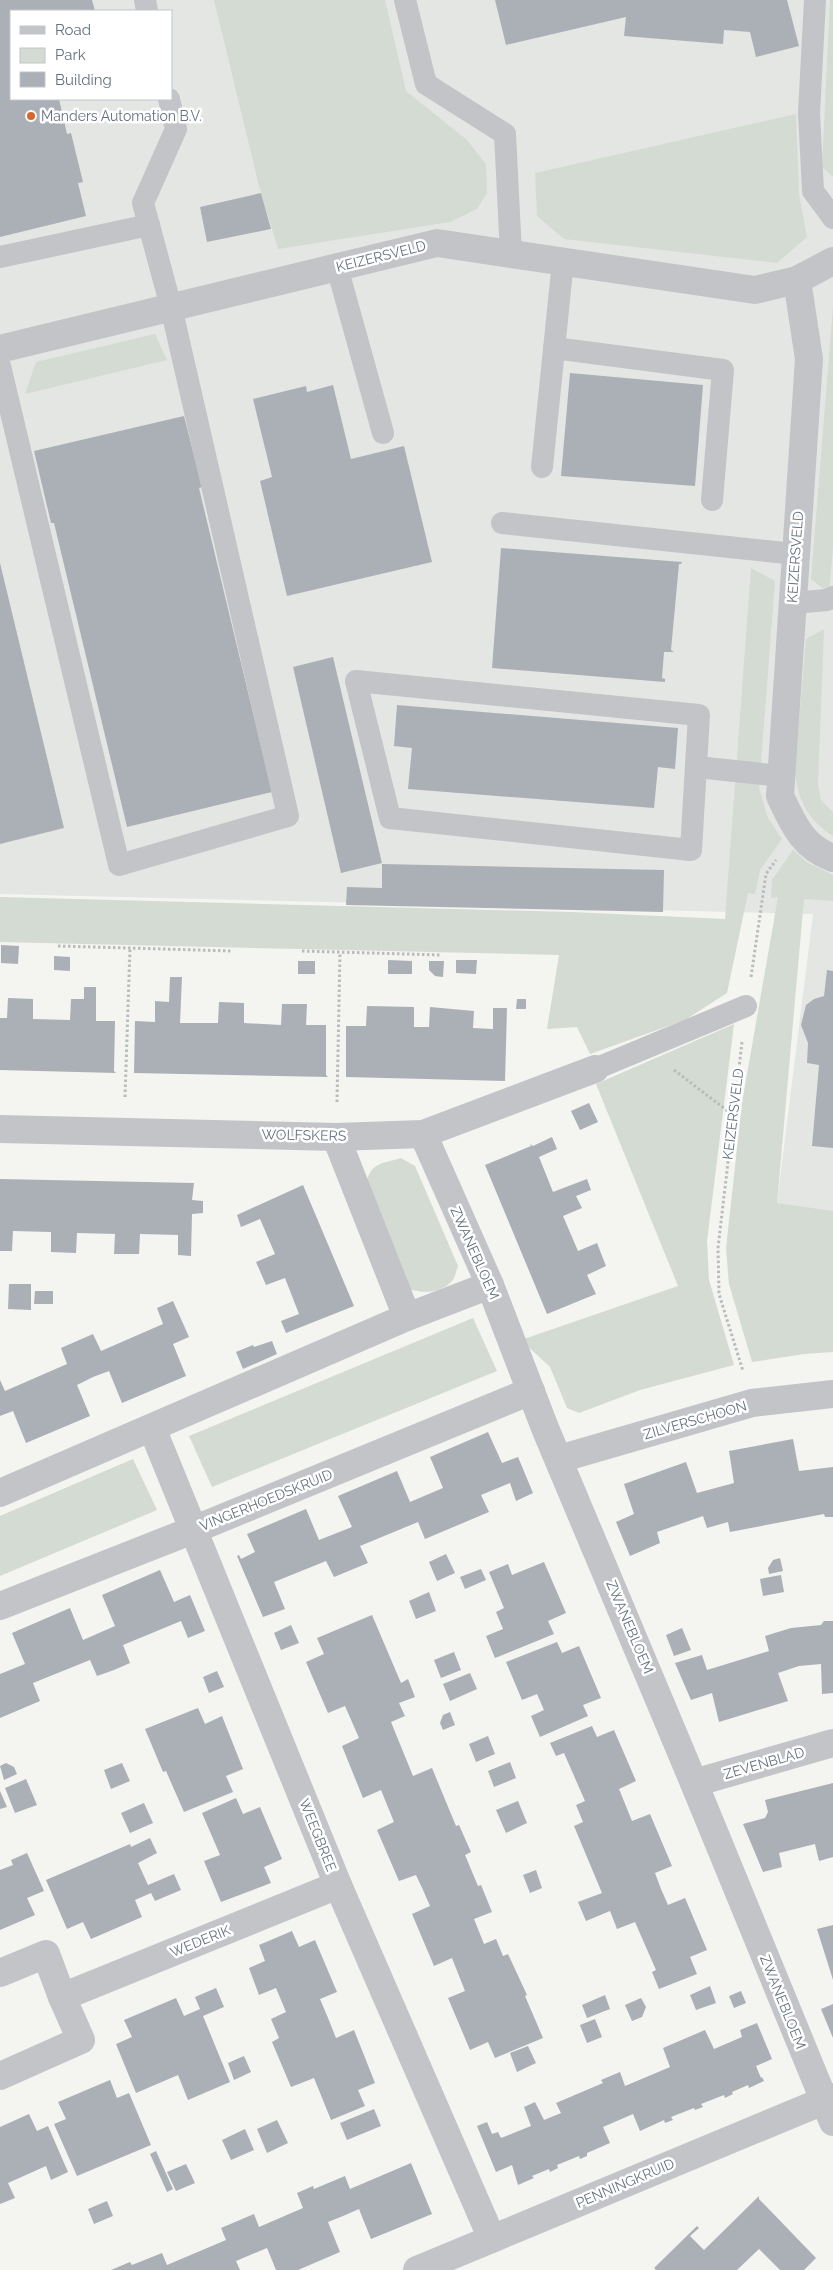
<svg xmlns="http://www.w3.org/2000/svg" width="833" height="2270" font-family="Raleway,sans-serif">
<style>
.built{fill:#e4e6e4;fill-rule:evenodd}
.green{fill:#d4dbd2}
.building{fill:#abb0b6}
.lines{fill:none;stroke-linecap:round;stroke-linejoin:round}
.path{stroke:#b9bbbd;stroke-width:3;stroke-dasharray:2.5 2.5;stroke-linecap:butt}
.lane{stroke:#c2c4c8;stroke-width:22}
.street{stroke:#c2c4c8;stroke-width:28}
.poi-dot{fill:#d9662b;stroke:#fff;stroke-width:2}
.labels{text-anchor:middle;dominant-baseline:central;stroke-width:5;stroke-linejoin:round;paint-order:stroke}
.poi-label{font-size:14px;fill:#657180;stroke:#fff;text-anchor:start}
.street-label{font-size:14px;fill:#657180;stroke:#fff}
</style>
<rect width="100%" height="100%" fill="#f4f4f0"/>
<path class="built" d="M0,0H833V1213L777,1203L813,914L0,894ZM11,11H171V99H11Z"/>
<g class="green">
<polygon points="214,0 385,0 406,91 467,140 486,164 487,193 477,209 450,222 278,249 259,186"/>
<polygon points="830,0 833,0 833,177 822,167"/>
<polygon points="796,114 799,194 807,237 777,263 564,239 537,216 535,173"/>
<polygon points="833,307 833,547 829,593 811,579"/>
<polygon points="155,334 167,360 25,394 36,362"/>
<polygon points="751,568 775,581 759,788 768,818 782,839 760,870 755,894 748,893 727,993 685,1020 590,1054 577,1027 547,1029 559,955 0,942 0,897 571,912 725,919"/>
<path d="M824,629L818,785L821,800L833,812V836C808,820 797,799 795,770L806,639Z"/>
<polygon points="793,850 808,863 833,875 833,901 804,899 777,1203 833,1211 833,1352 804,1354 752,1362 729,1284 726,1248 742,1103 778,897 771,898 772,880"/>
<polygon points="734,1024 707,1241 709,1280 734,1365 640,1390 579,1413 567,1408 550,1367 521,1340 678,1286 596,1084"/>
<path d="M401,1158L415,1166L458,1266C456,1271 455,1278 452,1281C441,1293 423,1294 410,1289L366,1185C370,1162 382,1164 401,1158Z"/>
<polygon points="473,1318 497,1371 212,1487 189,1436"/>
<polygon points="133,1459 157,1510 0,1576 0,1516"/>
</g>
<g class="building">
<polygon points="0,0 92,0 95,11 11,11 11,99 59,99 67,134 71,133 83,182 78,183 86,216 0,237"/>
<polygon points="495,0 787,0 799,46 756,57 750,32 724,30 723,44 624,36 626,17 506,45"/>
<polygon points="261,193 271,229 207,242 200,207"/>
<polygon points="570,373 703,385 695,486 561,476"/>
<polygon points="333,385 351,459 404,446 432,562 287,596 260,481 272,477 253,399 306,386 307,392"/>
<polygon points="184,416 202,487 199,488 272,792 127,827 54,523 51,523 34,451"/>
<polygon points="501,548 682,562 681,564 679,564 671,650 674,652 664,652 662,678 665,679 665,682 492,668"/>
<polygon points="0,563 64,828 0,844"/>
<polygon points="333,657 382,863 341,873 293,667"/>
<polygon points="397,705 678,728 675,769 658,767 654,808 408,789 412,748 394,746"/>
<polygon points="382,864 664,870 663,912 346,905 347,887 382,888"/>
<polygon points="1,945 19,946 18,964 1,963"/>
<polygon points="54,956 70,957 70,971 54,970"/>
<polygon points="388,960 412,961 412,974 388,974"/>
<polygon points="456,960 477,960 476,974 456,973"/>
<rect x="298" y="961" width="17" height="13"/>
<polygon points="429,961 444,961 443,977 435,976 429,970"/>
<polygon points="827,970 833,971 833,1148 812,1146 819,1065 807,1063 808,1043 801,1025 806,1005 814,999 824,996"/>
<polygon points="170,977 182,977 180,1023 218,1023 219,1002 244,1003 244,1023 281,1025 282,1004 307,1004 306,1025 326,1025 326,1075 328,1077 134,1073 135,1021 155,1022 155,1001 169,1002"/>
<polygon points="84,987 96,987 96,1021 115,1021 114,1071 116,1073 0,1070 0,1018 7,1018 8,998 33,999 33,1019 70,1020 71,999 84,999"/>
<polygon points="517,999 526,999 526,1009 516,1009"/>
<polygon points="367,1006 414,1007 414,1027 429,1027 430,1007 474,1011 473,1028 493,1029 493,1008 507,1008 505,1081 346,1077 346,1026 366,1026"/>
<polygon points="589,1103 598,1122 580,1130 571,1111"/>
<polygon points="552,1137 557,1149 539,1157 553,1192 587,1179 591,1190 576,1196 582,1208 563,1216 578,1251 597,1243 606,1266 587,1275 596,1294 547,1314 485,1165 531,1146 530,1144 533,1146"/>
<polygon points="0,1179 194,1183 192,1200 203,1201 203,1213 192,1214 191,1256 178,1255 178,1235 140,1234 139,1254 114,1254 115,1234 77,1233 76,1253 51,1252 51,1232 13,1231 12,1251 0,1251"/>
<polygon points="303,1185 354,1306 286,1333 281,1321 299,1314 285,1278 266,1285 256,1262 275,1254 260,1219 241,1227 237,1215"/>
<polygon points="9,1284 31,1284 31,1310 8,1309"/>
<polygon points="35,1291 53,1291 53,1304 34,1304"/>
<polygon points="173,1301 189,1337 173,1344 186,1376 122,1403 109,1371 93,1377 77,1385 90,1416 26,1443 13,1411 0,1416 0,1380 5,1391 67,1364 61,1348 93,1334 101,1351 163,1324 157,1308"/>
<polygon points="272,1341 277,1354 243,1369 236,1352 253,1345 254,1347"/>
<polygon points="488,1432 502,1463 518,1457 533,1493 516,1501 510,1483 481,1495 489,1512 425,1539 418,1522 360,1546 368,1563 334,1577 326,1561 274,1582 285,1609 263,1617 237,1556 239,1555 241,1559 255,1552 247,1534 306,1509 319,1540 352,1527 338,1496 397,1471 410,1502 443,1488 430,1457"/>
<polygon points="793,1439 799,1471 833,1467 833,1517 825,1517 824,1514 730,1532 728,1522 707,1528 703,1516 657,1532 660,1543 630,1556 616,1522 634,1514 624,1484 686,1462 697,1493 734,1483 729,1451"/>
<polygon points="446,1554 455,1573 437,1581 429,1562"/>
<polygon points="780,1558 783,1571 769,1574 768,1568 773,1560"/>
<polygon points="544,1562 566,1613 548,1621 554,1634 495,1658 486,1636 503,1629 496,1612 504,1608 489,1572 508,1564 512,1575"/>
<polygon points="481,1569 486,1580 465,1589 460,1577"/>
<polygon points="160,1570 174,1602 190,1595 205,1631 188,1638 181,1621 123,1645 130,1663 114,1670 97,1676 90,1660 33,1683 40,1701 0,1718 0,1674 25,1664 12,1633 70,1608 83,1640 115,1626 102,1595"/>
<polygon points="781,1575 784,1592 763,1596 760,1579"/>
<polygon points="429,1592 436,1611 416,1619 409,1601"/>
<polygon points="372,1615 401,1683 408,1679 415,1697 399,1703 405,1716 391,1722 413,1776 432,1768 456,1826 459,1825 471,1852 465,1855 478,1886 481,1885 492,1912 474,1919 484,1944 496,1939 503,1956 508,1954 527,1995 525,1996 543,2038 495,2058 488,2042 470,2050 448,1998 465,1991 452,1958 434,1966 412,1914 430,1906 423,1890 416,1875 399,1881 377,1830 394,1822 381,1790 363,1798 342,1746 359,1738 345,1706 328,1713 306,1662 324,1654 317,1638"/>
<polygon points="824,1621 833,1621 833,1693 822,1694 821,1664 799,1666 778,1673 788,1701 719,1722 712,1693 691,1700 675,1663 702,1655 707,1670 769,1651 765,1636 791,1628 821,1625"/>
<polygon points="291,1625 299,1643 281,1650 274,1633"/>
<polygon points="682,1628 691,1650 674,1656 666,1635"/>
<polygon points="557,1642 562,1653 579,1646 601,1698 583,1705 588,1716 540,1737 531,1716 544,1710 537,1694 522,1700 506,1662"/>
<polygon points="454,1652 461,1670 441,1678 434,1660"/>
<polygon points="217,1671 224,1687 209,1693 203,1677"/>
<polygon points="470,1673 477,1689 450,1701 443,1684"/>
<polygon points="198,1708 205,1724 222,1716 243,1769 226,1776 233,1792 184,1812 166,1771 163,1772 145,1729"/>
<polygon points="450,1712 455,1725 443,1730 440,1723 443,1715"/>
<polygon points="592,1726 597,1737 614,1730 636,1781 619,1789 632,1821 650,1814 672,1866 655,1873 661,1889 668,1905 685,1898 707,1950 690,1957 697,1974 659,1989 652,1972 656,1970 635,1922 617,1929 610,1911 586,1921 578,1902 602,1893 574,1826 583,1822 576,1805 585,1801 564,1753 556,1756 550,1743"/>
<polygon points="488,1736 495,1754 476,1762 469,1744"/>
<polygon points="510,1762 516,1778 494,1787 488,1771"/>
<polygon points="6,1763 14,1767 17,1774 4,1780 0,1766"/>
<polygon points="122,1763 130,1781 111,1789 104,1770"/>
<polygon points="26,1779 37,1805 15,1813 5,1788"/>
<polygon points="833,1783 833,1857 819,1861 815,1844 779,1853 782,1867 763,1872 743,1824 765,1818 768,1812 765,1800"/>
<polygon points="0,1791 7,1807 0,1809"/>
<polygon points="236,1798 243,1814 260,1807 282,1859 264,1867 271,1883 221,1902 204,1861 220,1855 202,1813"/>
<polygon points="518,1801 527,1823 506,1833 496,1810"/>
<polygon points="144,1803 153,1823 130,1833 121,1813"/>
<polygon points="150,1838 157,1853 138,1863 148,1885 174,1874 181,1890 155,1901 151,1893 135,1900 142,1917 91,1939 83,1922 67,1929 46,1880 130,1844 131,1847"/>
<polygon points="27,1853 44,1891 27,1898 35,1915 0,1930 0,1870 13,1865 11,1860"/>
<polygon points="536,1870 542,1888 530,1893 523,1875"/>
<polygon points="833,1925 833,1980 817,1929"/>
<polygon points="292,1931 299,1947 315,1940 337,1992 320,1999 328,2018 336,2038 354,2030 375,2083 358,2090 365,2106 331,2120 314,2078 291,2087 272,2042 279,2038 271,2019 286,2012 276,1988 259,1995 249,1968 265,1961 259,1945"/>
<polygon points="710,1986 716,2003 696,2010 690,1995"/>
<polygon points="216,1988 224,2007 203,2016 230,2082 188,2100 178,2075 136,2093 116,2044 132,2037 124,2020 176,1998 184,2016 200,2009 195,1997"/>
<polygon points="741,1991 746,2003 734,2008 729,1996"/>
<polygon points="605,1995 610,2009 587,2018 582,2005"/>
<polygon points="641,1998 646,2007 642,2017 632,2021 625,2005"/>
<polygon points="833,2004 833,2038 821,2009"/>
<polygon points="595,2019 602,2037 587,2043 580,2025"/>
<polygon points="757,2023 772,2059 756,2066 761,2078 762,2077 764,2081 749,2088 748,2085 732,2092 733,2094 725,2098 724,2095 701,2104 703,2107 695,2110 694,2108 671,2117 673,2120 665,2123 664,2120 640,2131 633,2114 603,2127 610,2143 587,2153 587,2156 580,2159 579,2156 557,2165 558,2168 550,2172 549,2169 532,2176 534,2178 518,2185 512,2165 496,2172 477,2126 487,2122 492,2134 498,2132 501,2138 531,2126 524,2107 535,2102 544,2120 561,2113 556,2103 603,2083 601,2080 620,2072 625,2086 670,2067 663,2048 705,2030 714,2049 742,2037 740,2030"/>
<polygon points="528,2046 536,2063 517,2072 510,2053"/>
<polygon points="244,2056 251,2072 234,2080 228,2063"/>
<polygon points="110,2080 117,2098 129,2093 151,2145 77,2176 54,2124 66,2119 58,2102"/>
<polygon points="374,2109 381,2126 347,2140 340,2123"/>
<polygon points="29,2114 37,2131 48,2126 68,2172 51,2180 46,2166 8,2183 15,2198 0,2204 0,2127"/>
<polygon points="277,2120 288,2143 267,2153 257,2129"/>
<polygon points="245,2129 254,2150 231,2160 222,2140"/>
<polygon points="156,2151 173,2189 167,2192 150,2154"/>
<polygon points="411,2163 432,2214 371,2239 359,2209 343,2216 328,2222 340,2252 298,2270 276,2270 267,2248 236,2261 240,2270 111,2270 130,2262 132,2265 162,2253 167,2265 226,2240 221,2228 254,2214 259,2227 303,2208 297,2193 313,2186 314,2189 345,2176 350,2189"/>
<polygon points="186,2164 195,2183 176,2191 167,2172"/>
<polygon points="759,2196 759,2199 816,2258 804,2270 780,2270 759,2249 737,2270 656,2270 654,2268 697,2226 699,2228 690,2236 704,2250"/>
<polygon points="107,2201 113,2216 94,2224 88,2209"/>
</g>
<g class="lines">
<g class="path">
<polyline points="58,946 232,951"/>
<polyline points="302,951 440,955"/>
<polyline points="751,977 766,874 776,860"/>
<polyline points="742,1042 718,1248 719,1294 743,1371"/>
<polyline points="674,1070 733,1115"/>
<polyline points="125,1097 130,948"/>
<polyline points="337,1102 340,953"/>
</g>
<g class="lane">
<polyline points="145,0 147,11"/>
<polyline points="405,0 426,84 505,134 511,254"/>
<polyline points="815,0 809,113 813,191 833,218"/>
<polyline points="0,257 149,225"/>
<polyline points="337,267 383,433"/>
<polyline points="554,348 723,370 712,500"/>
<polyline points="0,366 119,865 288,816 171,307 143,203 176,129 169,99"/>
<polyline points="542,467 563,261"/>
<polyline points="502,523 795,554"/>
<polyline points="792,603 827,600 833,597"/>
<polygon points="356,681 699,715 691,850 390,818"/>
<polyline points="697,767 781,776"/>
<polyline points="595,1069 746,1006"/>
</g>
<g class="street">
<path d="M797,280L809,359L780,796C793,823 802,847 833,858"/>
<polyline points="0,349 437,243 755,290 797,280 833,261"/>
<polyline points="0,1129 336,1137 423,1134 595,1069"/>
<polyline points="423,1134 490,1285 545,1428 694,1783 833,2122"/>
<polyline points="336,1137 407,1317"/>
<polyline points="152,1428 338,1885 492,2239"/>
<polyline points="559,1459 752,1403 833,1394"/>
<polyline points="0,1493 407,1317 490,1285"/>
<polyline points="0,1606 193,1530 531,1391"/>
<polyline points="694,1783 833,1743"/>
<polyline points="0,1973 46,1954 62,1997"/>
<polyline points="0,2076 81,2040 62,1997 338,1885"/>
<polyline points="417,2270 833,2097"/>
</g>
</g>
<circle class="poi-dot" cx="31" cy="116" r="5"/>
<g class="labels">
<g class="poi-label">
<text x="41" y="116">Manders Automation B.V.</text>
</g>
<g class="street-label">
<text transform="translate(381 256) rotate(-14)">KEIZERSVELD</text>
<text transform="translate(795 557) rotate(-86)">KEIZERSVELD</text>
<text transform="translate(733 1114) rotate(-83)">KEIZERSVELD</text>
<text transform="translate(304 1135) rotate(1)">WOLFSKERS</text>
<text transform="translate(475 1253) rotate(66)">ZWANEBLOEM</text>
<text transform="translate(695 1420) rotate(-16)">ZILVERSCHOON</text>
<text transform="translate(266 1500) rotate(-22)">VINGERHOEDSKRUID</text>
<text transform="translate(630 1627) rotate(67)">ZWANEBLOEM</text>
<text transform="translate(764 1763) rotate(-16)">ZEVENBLAD</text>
<text transform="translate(318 1835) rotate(68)">WEEGBREE</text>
<text transform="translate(200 1941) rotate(-22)">WEDERIK</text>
<text transform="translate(783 2002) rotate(68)">ZWANEBLOEM</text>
<text transform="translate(625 2183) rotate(-23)">PENNINGKRUID</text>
</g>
</g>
<rect x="10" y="10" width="162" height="90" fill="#ffffff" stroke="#c1c6cc"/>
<rect x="20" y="26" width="25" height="8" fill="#c2c4c8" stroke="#c1c6cc"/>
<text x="55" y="35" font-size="15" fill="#657180">Road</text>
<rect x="20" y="48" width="25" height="15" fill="#d4dbd2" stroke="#c1c6cc"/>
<text x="55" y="60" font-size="15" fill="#657180">Park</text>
<rect x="20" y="72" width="25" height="15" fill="#abb0b6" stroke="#c1c6cc"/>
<text x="55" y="85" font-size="15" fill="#657180">Building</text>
</svg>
